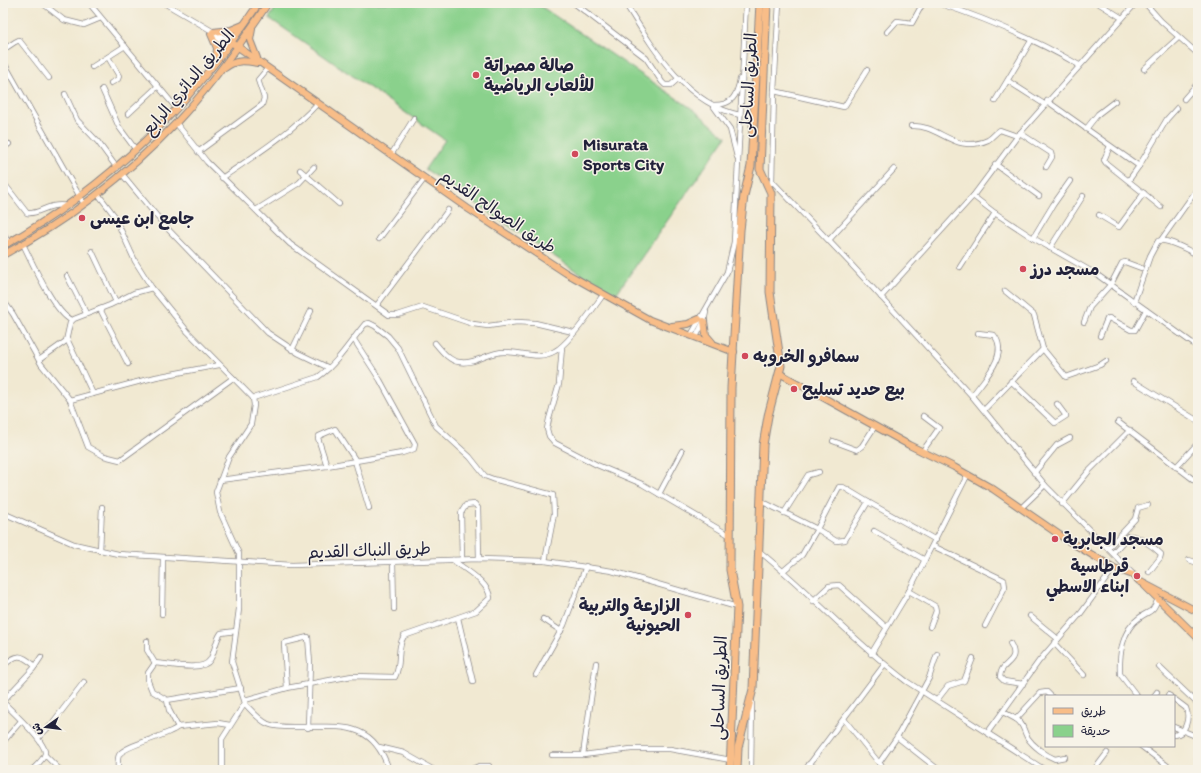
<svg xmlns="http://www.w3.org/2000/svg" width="1201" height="773" font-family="Itim,'Playpen Sans Arabic',sans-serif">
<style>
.green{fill:#8ad18c;stroke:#567a64}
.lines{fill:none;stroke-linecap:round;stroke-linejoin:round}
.minor-casing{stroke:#8a8686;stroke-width:6}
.major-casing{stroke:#8a8686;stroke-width:8}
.highway-casing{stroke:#8a8686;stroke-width:9}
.minor{stroke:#fff;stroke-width:4.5}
.major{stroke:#f8bd88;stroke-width:6}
.highway{stroke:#f8bd88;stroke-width:7}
.poi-dot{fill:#d1495b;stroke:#f7f3e8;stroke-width:1.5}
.labels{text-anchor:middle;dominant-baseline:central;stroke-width:3;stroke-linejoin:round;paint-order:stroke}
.poi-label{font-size:17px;font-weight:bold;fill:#22223b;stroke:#f7f3e8;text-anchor:start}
.street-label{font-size:17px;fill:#22223b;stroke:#f7f3e8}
</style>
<rect width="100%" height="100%" fill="#f7f3e8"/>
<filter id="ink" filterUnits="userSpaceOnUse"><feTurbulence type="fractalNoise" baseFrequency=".025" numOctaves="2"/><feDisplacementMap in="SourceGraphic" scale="8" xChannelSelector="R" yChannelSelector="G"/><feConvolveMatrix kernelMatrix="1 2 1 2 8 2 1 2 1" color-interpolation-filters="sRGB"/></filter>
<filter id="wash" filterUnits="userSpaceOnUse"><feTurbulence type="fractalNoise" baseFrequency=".012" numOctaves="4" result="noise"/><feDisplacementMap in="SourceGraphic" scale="16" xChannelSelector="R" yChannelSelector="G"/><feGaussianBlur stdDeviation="0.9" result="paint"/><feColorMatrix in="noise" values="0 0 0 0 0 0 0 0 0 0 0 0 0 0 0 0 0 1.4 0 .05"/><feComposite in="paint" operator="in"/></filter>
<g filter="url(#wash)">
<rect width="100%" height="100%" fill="#f1e9d2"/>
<polygon class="green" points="279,3 536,3 694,110 726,137 616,294 579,273 425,169 445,140 269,18"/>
</g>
<g filter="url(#ink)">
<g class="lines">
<defs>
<g id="minor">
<polyline points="42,3 64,20 84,25 101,18"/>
<polyline points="89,3 177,109"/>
<polyline points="164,3 231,42"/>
<polyline points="574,3 646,58 662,82 665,85 671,85 679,78"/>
<path d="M625,3C653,48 684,103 740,115"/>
<path d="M938,3C987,19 1036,40 1079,65"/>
<polyline points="1098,3 1122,18"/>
<polyline points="1136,3 1020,133 973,196 995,213 1033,238 1096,274 1198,347"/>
<polyline points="1145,3 1161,21 1198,54"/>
<polyline points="887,32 897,21 912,23 923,3"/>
<polyline points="211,34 228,46"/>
<polyline points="3,50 15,42 19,40 49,78"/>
<polyline points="108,57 119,76 118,79 111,83"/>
<polyline points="3,61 84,204"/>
<polyline points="92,67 125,46"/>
<polyline points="1144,69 1178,38"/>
<polyline points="1008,81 1044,104"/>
<polyline points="102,89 119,127 136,150"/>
<polyline points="774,91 844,107 867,70"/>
<polyline points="65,94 77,120 98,142 117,168"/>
<polyline points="1184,99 1198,83"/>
<polyline points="995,101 1031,41"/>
<polyline points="1047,101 1139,166 1129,180"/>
<path d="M714,105C732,105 737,96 740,79"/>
<polyline points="714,107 730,129 737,157"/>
<polyline points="128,114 158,86"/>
<polyline points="176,123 207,162 290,244 389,315 398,315 423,307 473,324 488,326 517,322 535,323 573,332"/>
<path d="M911,126C940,124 954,155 988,140C993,137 995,133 1000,130L1017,136"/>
<polyline points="1086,129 1098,114 1115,101"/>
<polyline points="1020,133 1051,153 1052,157 1046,167"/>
<polyline points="1110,146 1104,160 1106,163 1161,207"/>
<polyline points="3,148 9,144"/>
<polyline points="198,152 262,105 264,98 258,80 268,68"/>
<polyline points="391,155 414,118"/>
<polyline points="995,164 1039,196"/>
<polyline points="1139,166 1167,119 1177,108"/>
<polyline points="300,170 339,204"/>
<polyline points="122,174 165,226 268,333 298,353 329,368"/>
<path d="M222,178C255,155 291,133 318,103"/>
<polyline points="772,181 849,262 972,396 1045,485 1133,574"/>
<path d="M3,182L27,213C40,215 47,202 68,206"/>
<polyline points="772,183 774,91 779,3"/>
<polyline points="98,194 114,215 135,261 152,288 188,332 253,398 254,405 251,424 229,457 216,492 220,512 239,554 239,609 232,662 245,703 222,739 222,770"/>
<polyline points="256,210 299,183 314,167"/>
<polyline points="1099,215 1119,227 1144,193"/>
<polyline points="3,234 9,243"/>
<polyline points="1033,238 1053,205 1070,181"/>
<polyline points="379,239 425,178"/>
<polyline points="829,240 894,169"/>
<polyline points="1161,240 1198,188"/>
<path d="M23,244C32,262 54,312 71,320"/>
<polyline points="1050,248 1083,196"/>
<polyline points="92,251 116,302"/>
<polyline points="960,267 995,213"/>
<polyline points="67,276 86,313"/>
<polyline points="1005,291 1034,315 1043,349 1066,377 1100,365 1106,361"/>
<polyline points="881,297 973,196"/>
<polyline points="3,300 13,314 41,364 70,400 88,447 104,456 120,460 233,378"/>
<path d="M1134,302L1150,256L1158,241C1167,238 1189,251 1198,255"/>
<polyline points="377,305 448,210"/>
<polyline points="100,309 128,364"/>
<polyline points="1084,322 1090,307 1111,284 1122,263 1125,262 1141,268"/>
<polyline points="691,335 727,272 734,242 746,3"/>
<polyline points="1100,336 1107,319 1109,318 1131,330 1135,330 1146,310"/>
<polyline points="696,337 704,321 706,312"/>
<polyline points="67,339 93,394"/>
<path d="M435,343C441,350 449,361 459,362C474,365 489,352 504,352C521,351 538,361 555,351C569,344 593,309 603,295"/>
<polyline points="562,347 559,384 549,419 547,429 549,436 555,443 597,465 642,484 729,535"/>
<polyline points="292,350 311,311"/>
<polyline points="39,360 66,341 70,323 74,319 110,305 134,293 152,288"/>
<polyline points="1011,381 1055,423 1066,416 1057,404"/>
<polyline points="1133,381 1198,421"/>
<path d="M972,396C983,380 1010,355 994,335L978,333"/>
<path d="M253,398L318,377C337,364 350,342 365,324L369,323L375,326L388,336L398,348L436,426L470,457L485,476L493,479L553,495L554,514L545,561"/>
<polyline points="70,400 156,377 219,365"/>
<polyline points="984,410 1043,349"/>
<polyline points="1118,422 1198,483"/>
<polyline points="833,441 857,450 862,446 875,426"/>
<polyline points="922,452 939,428 923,416"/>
<polyline points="355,461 369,508"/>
<polyline points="327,466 318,438 319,436 335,429 356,461"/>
<polyline points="1176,467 1198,443"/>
<polyline points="1034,473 1057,445 1070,438"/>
<polyline points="220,480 327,466 402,453 414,449 415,444 380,380 353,338"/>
<polyline points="659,494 682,451"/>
<polyline points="761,501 817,529 839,487 843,487 868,502 845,540 836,541 817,529 802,555 783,571"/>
<polyline points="868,502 936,540"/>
<polyline points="1062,504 1089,471 1130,430"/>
<polyline points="1021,508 1045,485"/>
<polyline points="3,513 74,544 118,554 292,565 479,559 545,561 612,571 737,607"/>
<polyline points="784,513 808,475 819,472"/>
<polyline points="874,531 925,560"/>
<polyline points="933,546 1004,580 1005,587 985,626"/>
<polyline points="1108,548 1135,519 1138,508 1148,505"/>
<polyline points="100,551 102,507"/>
<path d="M759,551C810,592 854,642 906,681L1045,770"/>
<path d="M1113,553L1128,536C1137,534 1155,548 1161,554L1160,558L1149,572"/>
<polyline points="462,560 461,513 466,505 475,504 478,508 479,559"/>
<polyline points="1189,560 1198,563"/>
<polyline points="393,562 394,609"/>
<polyline points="909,591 935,606 936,611 930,627"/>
<polyline points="813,601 829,586 839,585 886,627"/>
<polyline points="162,614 163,558"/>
<polyline points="1030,616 1058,639"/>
<polyline points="458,618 473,682"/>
<polyline points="543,619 561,631"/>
<path d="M147,641V650L155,663C169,664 203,672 210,660C215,652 215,641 221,633L236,631"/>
<path d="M1010,643C1022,663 1000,661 1000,677L1004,681L1023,684"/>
<polyline points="1054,643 1084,675"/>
<polyline points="871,654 909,591 968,474"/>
<polyline points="937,654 929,678 897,737 939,770"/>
<polyline points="155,663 148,673 148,681 152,691 167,700 241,688"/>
<path d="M3,666C17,654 20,653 35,666"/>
<polyline points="1159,667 1198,704"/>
<polyline points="536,675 564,625 586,566"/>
<polyline points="287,688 284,643 308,637 310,663 308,728"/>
<polyline points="1168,695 1170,696"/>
<path d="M1137,696L1120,674C1119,655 1122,630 1139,618C1151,609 1151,615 1158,599"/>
<polyline points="1154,696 1157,692"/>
<path d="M1174,699L1186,708C1190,718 1186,734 1174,735"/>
<polyline points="167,700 169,710 178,727 218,723 230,725"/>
<path d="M245,700L287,688L352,676L395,677C402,664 396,648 404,636L476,611L490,598C489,582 465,570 453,560"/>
<polyline points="937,700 948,686 964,681 973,658"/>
<polyline points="3,701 33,669 41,657"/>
<path d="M3,702C11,710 46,742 45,753C45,758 36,766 32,770"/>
<path d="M245,704C252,711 260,721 268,724C275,727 285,727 293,727C337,728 372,717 389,770"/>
<polyline points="1003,712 1016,719 1040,693 1047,692 1051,696"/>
<polyline points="844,719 879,763"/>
<path d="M1016,719C1024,724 1023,730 1027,737C1033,746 1045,755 1055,759L1065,757"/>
<polyline points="1174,727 1198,737"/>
<polyline points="988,732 1039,661 1081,613 1114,568"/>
<polyline points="38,738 50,726 84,682"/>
<polyline points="3,742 21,721"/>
<polyline points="1141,746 1173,770"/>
<polyline points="379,747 404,753 434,770"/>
<polyline points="45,755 60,770"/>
<polyline points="552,755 583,755 631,749 670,749 731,760"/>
<polyline points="583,755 596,663"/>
<polyline points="1197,757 1198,755"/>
<polyline points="809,764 819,770"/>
<path d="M118,770C118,765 117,759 119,755C124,745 166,737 178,727"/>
<polyline points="470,770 479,766 489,766"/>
<polyline points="751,770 752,702"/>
<polyline points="805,770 884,665"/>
<polyline points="886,770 879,763 897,737"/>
<polyline points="1094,770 1107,753"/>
</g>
<g id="major">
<polyline points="252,29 250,40 257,58"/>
<polyline points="213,32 231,30 243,25"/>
<polyline points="211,34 217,48 216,61"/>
<polyline points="231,42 467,208 566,273 650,320 734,352"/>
<path d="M225,68C236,59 245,61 258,63"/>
<path d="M3,246C112,185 189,106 259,3"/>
<path d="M3,255C67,221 126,176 176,123C211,86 240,45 268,3"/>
<polyline points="704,321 706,335 712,342"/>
<polyline points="672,326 688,324 699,319"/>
<polyline points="779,373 909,445 954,467 993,489 1064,538 1114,568 1133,575 1139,581 1198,612"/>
<polyline points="1145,586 1198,638"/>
</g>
<g id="highway">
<polyline points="730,770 737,607 730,570 731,388 740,230 744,196 751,166 760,3"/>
<polyline points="737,770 738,748 753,689 763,445 768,416 781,366 770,292 771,193 760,169 767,3"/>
</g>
</defs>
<use href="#minor" class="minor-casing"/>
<use href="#major" class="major-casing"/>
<use href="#highway" class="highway-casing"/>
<use href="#minor" class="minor"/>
<use href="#major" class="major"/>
<use href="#highway" class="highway"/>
</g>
</g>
<g class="poi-dot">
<circle cx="476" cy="75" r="4"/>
<circle cx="575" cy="154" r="4"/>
<circle cx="82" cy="218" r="4"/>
<circle cx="1023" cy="269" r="4"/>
<circle cx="745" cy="356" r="4"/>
<circle cx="794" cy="389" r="4"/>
<circle cx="1055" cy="539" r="4"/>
<circle cx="1137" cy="576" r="4"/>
<circle cx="688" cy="615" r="4"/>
</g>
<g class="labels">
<g class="poi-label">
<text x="484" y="65">صالة مصراتة<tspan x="484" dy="20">للألعاب الرياضية</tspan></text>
<text x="583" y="144">Misurata<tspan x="583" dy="20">Sports City</tspan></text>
<text x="90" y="218">جامع ابن عيسى</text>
<text x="1031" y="269">مسجد درز</text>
<text x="753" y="356">سمافرو الخروبه</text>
<text x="802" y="389">بيع حديد تسليح</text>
<text x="1063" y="539">مسجد الجابرية</text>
<text x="1129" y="566" text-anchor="end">قرطاسية<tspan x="1129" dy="20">ابناء الاسطي</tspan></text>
<text x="680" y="605" text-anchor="end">الزارعة والتربية<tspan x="680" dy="20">الحيونية</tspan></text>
</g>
<g class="street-label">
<text transform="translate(188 82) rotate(-50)">الطريق الدائري الرابع</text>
<text transform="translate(748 85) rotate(-87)">الطريق الساحلى</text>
<text transform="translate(498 211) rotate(34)">طريق الصوالح القديم</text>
<text transform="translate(369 550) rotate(-2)">طريق النباك القديم</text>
<text transform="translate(719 688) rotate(-88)">الطريق الساحلى</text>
</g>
</g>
<rect width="1201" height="773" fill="none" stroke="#f7f3e8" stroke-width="16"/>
<rect x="1045" y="695" width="130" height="52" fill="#f7f3e8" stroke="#a29fa3"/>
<rect x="1053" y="708" width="20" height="6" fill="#f8bd88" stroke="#a29fa3"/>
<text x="1081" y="715" font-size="12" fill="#22223b">طريق</text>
<rect x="1053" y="725" width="20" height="12" fill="#8ad18c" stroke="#a29fa3"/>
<text x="1081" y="735" font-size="12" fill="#22223b">حديقة</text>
<g transform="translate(46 727) rotate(256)" stroke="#f7f3e8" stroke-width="3" paint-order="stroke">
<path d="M0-3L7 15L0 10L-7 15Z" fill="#22223b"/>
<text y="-6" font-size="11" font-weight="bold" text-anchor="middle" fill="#22223b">ش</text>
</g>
</svg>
